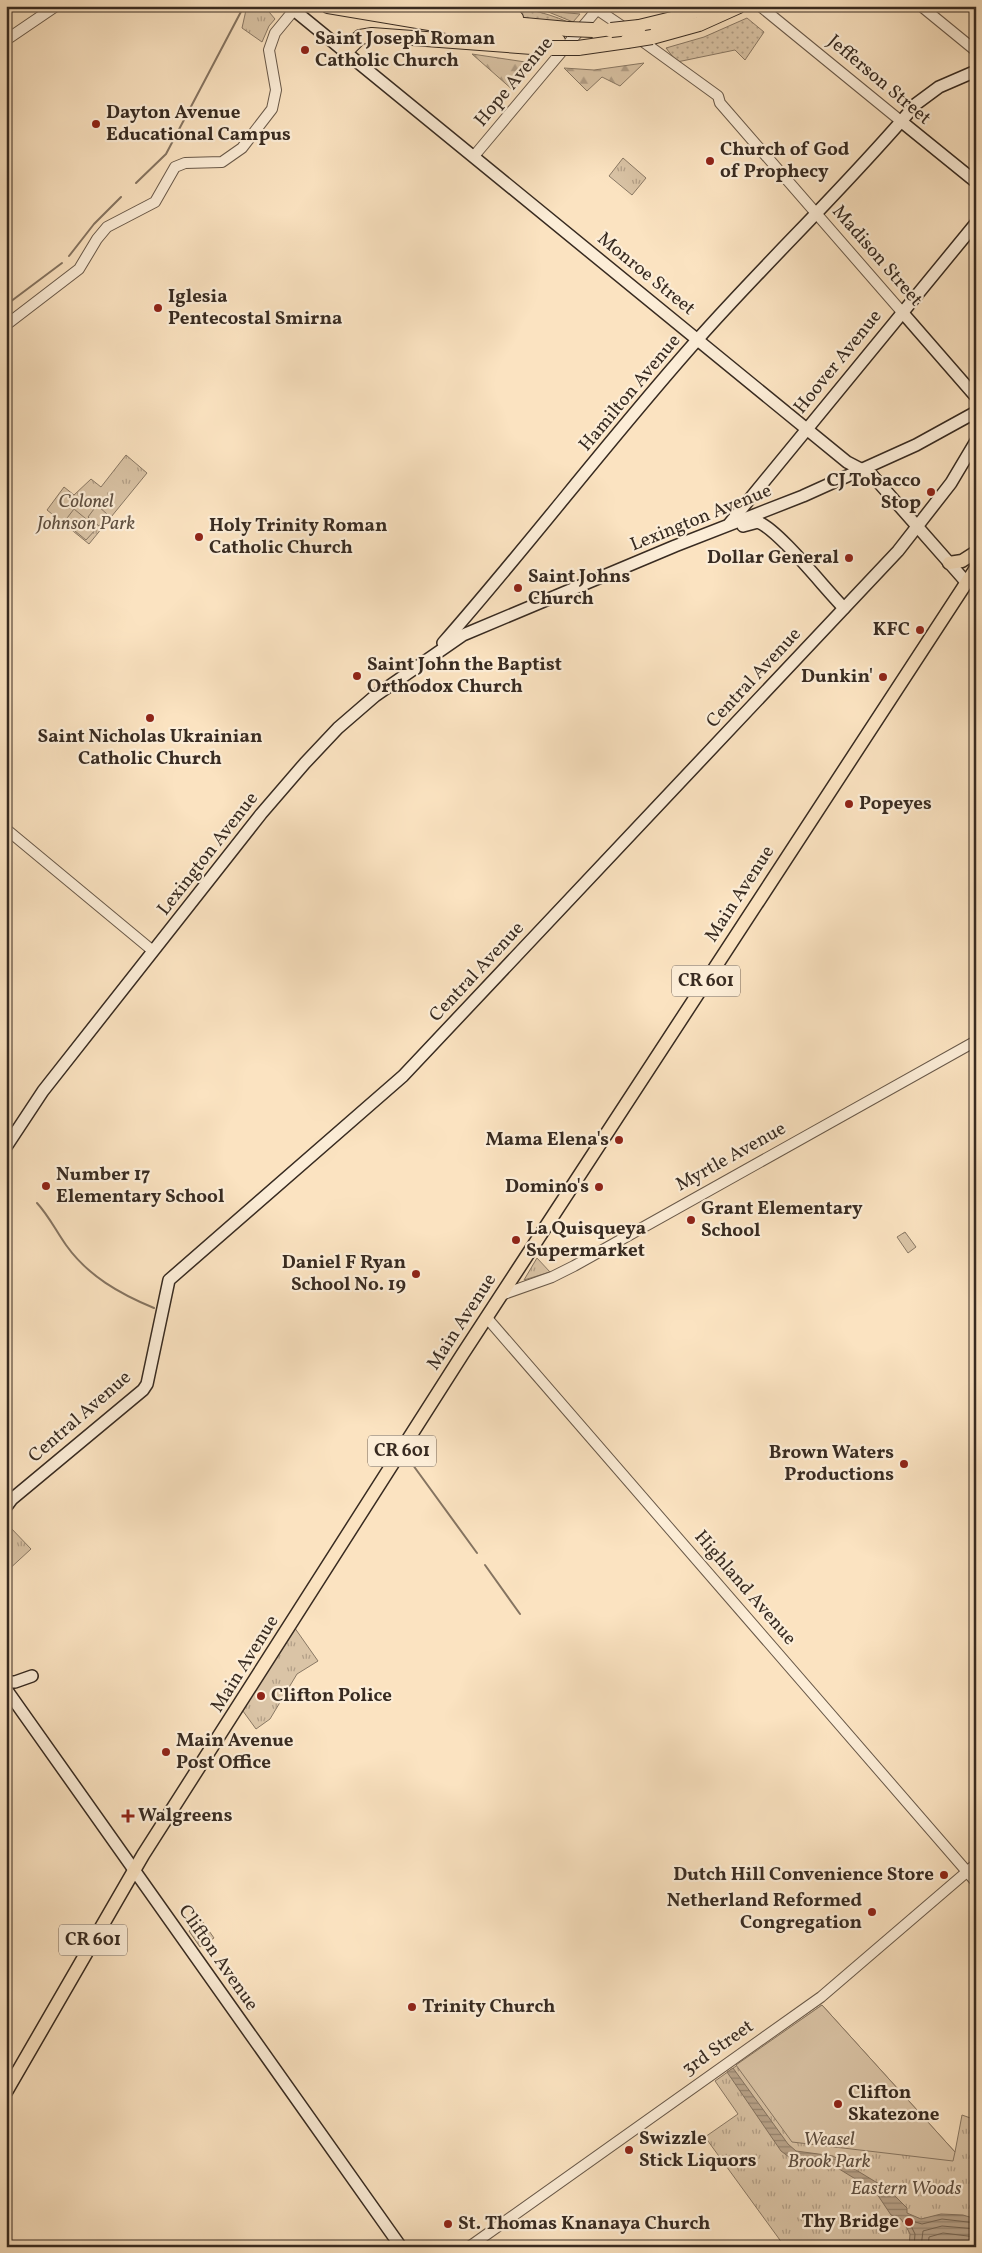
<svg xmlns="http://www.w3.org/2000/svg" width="982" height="2253" font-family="Vollkorn,serif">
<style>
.grass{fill:url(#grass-dots);stroke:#897864}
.forest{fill:url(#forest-firs);stroke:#897864}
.park{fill:url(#park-tufts);stroke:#897864}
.garden{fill:#dac4a6;stroke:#897864}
.water{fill:url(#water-rules);stroke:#857461}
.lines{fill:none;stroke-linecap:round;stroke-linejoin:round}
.shore{stroke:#786856;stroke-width:1}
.stream{stroke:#857461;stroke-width:2}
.tertiary-casing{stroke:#695949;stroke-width:12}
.secondary-casing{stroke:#382b21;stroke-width:14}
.primary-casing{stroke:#382b21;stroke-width:15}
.motorway-casing{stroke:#382b21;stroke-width:16}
.tertiary{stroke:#fcedd7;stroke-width:10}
.secondary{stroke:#fcedd7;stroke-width:11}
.primary{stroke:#fbe3c1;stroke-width:12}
.motorway{stroke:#fbe3c1;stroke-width:14}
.motorway-bridge-casing{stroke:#382b21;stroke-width:16;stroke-linecap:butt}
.motorway-bridge{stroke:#fbe3c1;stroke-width:14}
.poi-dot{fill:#8f2418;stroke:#fcedd7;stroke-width:2}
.labels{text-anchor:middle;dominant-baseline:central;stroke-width:4.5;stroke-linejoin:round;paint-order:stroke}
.shield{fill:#fcedd7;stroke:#736558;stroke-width:1}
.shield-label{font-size:18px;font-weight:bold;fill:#382b21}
.poi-label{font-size:19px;font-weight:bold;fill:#382b21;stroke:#fcedd7;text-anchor:start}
.street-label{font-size:19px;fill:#382b21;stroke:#fcedd7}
.park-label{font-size:19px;font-style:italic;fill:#605142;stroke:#fcedd7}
</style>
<defs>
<pattern id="grass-dots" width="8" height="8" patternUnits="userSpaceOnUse" patternTransform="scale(1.25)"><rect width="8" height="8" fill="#dac4a6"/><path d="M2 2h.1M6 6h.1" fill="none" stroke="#b29f87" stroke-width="1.8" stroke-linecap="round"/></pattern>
<pattern id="forest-firs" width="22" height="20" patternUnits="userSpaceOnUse" patternTransform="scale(1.25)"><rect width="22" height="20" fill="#dac4a6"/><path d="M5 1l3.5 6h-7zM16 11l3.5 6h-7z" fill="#b29f87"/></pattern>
<pattern id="park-tufts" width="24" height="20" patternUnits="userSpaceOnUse" patternTransform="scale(1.25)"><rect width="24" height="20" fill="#dac4a6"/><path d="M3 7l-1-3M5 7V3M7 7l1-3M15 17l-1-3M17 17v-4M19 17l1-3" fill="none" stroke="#b29f87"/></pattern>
<pattern id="water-rules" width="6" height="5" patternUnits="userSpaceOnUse" patternTransform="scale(1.25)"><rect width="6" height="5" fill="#b9a48b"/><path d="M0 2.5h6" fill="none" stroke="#978671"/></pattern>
</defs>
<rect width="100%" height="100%" fill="#fbe3c1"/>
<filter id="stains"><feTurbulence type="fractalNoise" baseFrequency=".004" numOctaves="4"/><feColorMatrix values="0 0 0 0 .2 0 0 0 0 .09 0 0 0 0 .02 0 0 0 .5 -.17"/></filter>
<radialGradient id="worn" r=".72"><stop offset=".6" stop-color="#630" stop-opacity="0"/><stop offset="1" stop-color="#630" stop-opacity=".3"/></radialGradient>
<g class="grass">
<path d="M490,6C516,6 543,11 568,22C541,24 514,17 490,6Z"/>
<polygon points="747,18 764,32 745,60 735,50 677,62 666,48 704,37"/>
</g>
<g class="forest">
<polygon points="472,54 532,63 514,91"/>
<polygon points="644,63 620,86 602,77 587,91 564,68 594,70"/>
</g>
<g class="park">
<polygon points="242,6 264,6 275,19 269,26 262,42 242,28 246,10"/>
<polygon points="546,11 580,14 573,22"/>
<polygon points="623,158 646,178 632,195 609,176"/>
<polygon points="126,455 147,473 89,544 47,510 64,487 74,495 91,479 101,487"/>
<polygon points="905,1232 916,1247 908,1253 897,1237"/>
<polygon points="537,1258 550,1272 524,1280"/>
<polygon points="9,1526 31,1549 6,1572 6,1532"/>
<polygon points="292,1624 318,1661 297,1674 270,1719 256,1729 240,1707"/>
<polygon points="202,1921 214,1938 200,1947 189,1931"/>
<polygon points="822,2005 955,2152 962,2115 976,2120 976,2247 785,2247 705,2137 738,2114 715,2081"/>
</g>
<g class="garden">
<polygon points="97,505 108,515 99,526 88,517"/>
<polygon points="74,509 97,528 86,540 64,522"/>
<polygon points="822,2005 955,2152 953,2161 792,2142 736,2065"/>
</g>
<polygon class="water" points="733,2068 788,2144 796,2151 833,2156 889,2190 907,2208 907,2213 921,2219 941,2214 963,2215 976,2219 976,2247 909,2247 910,2234 908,2230 901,2219 891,2215 875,2191 831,2164 793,2160 781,2151 727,2072"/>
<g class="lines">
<g class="shore">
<polyline points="914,2247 915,2234 910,2224 912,2221 922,2224 942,2219 976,2223"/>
<polyline points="921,2247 923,2231 942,2226 976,2229"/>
<polyline points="928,2247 929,2237 943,2233 976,2237"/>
</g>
<g class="stream">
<polyline points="136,183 166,154 244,6"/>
<polyline points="69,256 94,224 121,197"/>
<polyline points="6,305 62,263"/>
<path d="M37,1203C49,1216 56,1231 66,1245C88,1276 120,1294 154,1308"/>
<polyline points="410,1461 477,1553"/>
<polyline points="485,1565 520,1614"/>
</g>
<defs>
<g id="tertiary">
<polyline points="592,6 626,29"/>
<polyline points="760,6 902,122"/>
<polyline points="921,6 976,51"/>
<polyline points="638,38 718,96 720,103 902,312"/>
<polyline points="6,40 56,6"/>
<polyline points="474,156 600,6"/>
<polyline points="6,325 79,269 97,239 107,227 155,202 175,167 185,163 222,162 242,148 272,109 276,90 269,50 275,33 294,10"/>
<polyline points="6,829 153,951"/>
<polyline points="501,1295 552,1277 574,1266 976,1041"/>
<polyline points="487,1318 976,1882"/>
<polyline points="469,2247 821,1997 976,1864"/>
</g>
<g id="secondary">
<polyline points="289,6 847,462 872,475 967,583"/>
<polyline points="902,122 976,182"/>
<polyline points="902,312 976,397"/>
<polyline points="730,523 976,223"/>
<path d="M743,526L758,522C779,530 825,589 844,608"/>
<path d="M443,643C530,544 610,438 698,339C769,259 847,186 916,104L939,87L976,71"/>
<polyline points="6,1147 43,1091 261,814 305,763 338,728 375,696 463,635 675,546 803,496 916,445 976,412"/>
<polyline points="6,1507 12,1499 143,1390 147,1384 169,1280 403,1076 898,551 951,483 976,441"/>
<polyline points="6,1682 15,1682 32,1676"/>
<polyline points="6,1689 401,2247"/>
</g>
<g id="primary">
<polyline points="949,563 962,561 976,552"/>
<polyline points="6,2092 143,1855 462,1355 976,568"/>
</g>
<g id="motorway">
<polyline points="328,6 477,31 558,41"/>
<polyline points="394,6 501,23 568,29"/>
<polyline points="479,6 516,18"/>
<polyline points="639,27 676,18 709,6"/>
<polyline points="652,37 699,24 739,6"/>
<polyline points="578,48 627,41"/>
<polyline points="345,52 360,37 372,35 532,47"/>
</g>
</defs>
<use href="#tertiary" class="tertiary-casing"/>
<use href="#secondary" class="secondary-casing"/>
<use href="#primary" class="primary-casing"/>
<use href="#motorway" class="motorway-casing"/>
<use href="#tertiary" class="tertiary"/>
<use href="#secondary" class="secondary"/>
<use href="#primary" class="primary"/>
<use href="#motorway" class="motorway"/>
<defs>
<g id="motorway-bridge">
<polyline points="568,29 593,30"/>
<polyline points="611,30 639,27"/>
<polyline points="627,41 652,37"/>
<polyline points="552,48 578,48"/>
</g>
</defs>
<use href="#motorway-bridge" class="motorway-bridge-casing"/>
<use href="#motorway-bridge" class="motorway-bridge"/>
</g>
<g class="poi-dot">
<circle cx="305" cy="50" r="5"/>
<circle cx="96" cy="124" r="5"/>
<circle cx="710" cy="161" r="5"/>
<circle cx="158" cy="308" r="5"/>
<circle cx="931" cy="492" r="5"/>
<circle cx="199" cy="537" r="5"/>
<circle cx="849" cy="558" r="5"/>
<circle cx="518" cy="588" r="5"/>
<circle cx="920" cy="630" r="5"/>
<circle cx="357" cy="676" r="5"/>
<circle cx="883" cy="677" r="5"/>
<circle cx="150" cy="718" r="5"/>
<circle cx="849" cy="804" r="5"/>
<circle cx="619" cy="1140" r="5"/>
<circle cx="46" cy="1186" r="5"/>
<circle cx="599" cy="1187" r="5"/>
<circle cx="691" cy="1220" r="5"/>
<circle cx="516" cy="1240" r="5"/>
<circle cx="416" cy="1274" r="5"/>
<circle cx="904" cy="1464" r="5"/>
<circle cx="261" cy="1696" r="5"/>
<circle cx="166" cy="1752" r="5"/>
<path d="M125.5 1808.5h5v5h5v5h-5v5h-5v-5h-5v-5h5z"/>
<circle cx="944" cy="1875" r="5"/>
<circle cx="872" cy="1912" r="5"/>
<circle cx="412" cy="2007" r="5"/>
<circle cx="838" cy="2104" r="5"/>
<circle cx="629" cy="2150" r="5"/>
<circle cx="909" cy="2222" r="5"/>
<circle cx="448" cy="2224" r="5"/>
</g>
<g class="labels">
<g class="shield">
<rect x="672" y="965.5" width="68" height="31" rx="4"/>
<rect x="368" y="1435.5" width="68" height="31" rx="4"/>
<rect x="59" y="1924.5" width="68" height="31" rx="4"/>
</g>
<g class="shield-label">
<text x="706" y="981">CR 601</text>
<text x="402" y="1451">CR 601</text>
<text x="93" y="1940">CR 601</text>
</g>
<g class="poi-label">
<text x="315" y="39">Saint Joseph Roman<tspan x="315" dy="22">Catholic Church</tspan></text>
<text x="106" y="113">Dayton Avenue<tspan x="106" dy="22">Educational Campus</tspan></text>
<text x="720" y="150">Church of God<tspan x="720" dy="22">of Prophecy</tspan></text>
<text x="168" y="297">Iglesia<tspan x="168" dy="22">Pentecostal Smirna</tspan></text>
<text x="921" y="481" text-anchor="end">CJ Tobacco<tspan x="921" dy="22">Stop</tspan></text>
<text x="209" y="526">Holy Trinity Roman<tspan x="209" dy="22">Catholic Church</tspan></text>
<text x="839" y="558" text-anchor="end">Dollar General</text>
<text x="528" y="577">Saint Johns<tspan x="528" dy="22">Church</tspan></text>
<text x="910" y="630" text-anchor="end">KFC</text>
<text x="367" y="665">Saint John the Baptist<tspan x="367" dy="22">Orthodox Church</tspan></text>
<text x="873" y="677" text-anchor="end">Dunkin'</text>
<text x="150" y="737" text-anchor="middle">Saint Nicholas Ukrainian<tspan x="150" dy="22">Catholic Church</tspan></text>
<text x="859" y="804">Popeyes</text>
<text x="609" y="1140" text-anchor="end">Mama Elena's</text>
<text x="56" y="1175">Number 17<tspan x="56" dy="22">Elementary School</tspan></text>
<text x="589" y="1187" text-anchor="end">Domino's</text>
<text x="701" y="1209">Grant Elementary<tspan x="701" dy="22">School</tspan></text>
<text x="526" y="1229">La Quisqueya<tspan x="526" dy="22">Supermarket</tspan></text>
<text x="406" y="1263" text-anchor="end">Daniel F Ryan<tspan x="406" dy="22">School No. 19</tspan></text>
<text x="894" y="1453" text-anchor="end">Brown Waters<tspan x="894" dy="22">Productions</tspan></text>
<text x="271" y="1696">Clifton Police</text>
<text x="176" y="1741">Main Avenue<tspan x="176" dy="22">Post Office</tspan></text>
<text x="138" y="1816">Walgreens</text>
<text x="934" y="1875" text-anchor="end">Dutch Hill Convenience Store</text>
<text x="862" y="1901" text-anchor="end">Netherland Reformed<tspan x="862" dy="22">Congregation</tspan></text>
<text x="422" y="2007">Trinity Church</text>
<text x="848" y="2093">Clifton<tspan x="848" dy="22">Skatezone</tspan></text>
<text x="639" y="2139">Swizzle<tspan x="639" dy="22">Stick Liquors</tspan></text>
<text x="899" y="2222" text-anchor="end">Thy Bridge</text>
<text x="458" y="2224">St. Thomas Knanaya Church</text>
</g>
<g class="street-label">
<text transform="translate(879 80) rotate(40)">Jefferson Street</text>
<text transform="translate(514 82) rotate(-50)">Hope Avenue</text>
<text transform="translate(877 256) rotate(49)">Madison Street</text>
<text transform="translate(646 274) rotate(39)">Monroe Street</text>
<text transform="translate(838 362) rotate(-51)">Hoover Avenue</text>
<text transform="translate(630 393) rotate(-50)">Hamilton Avenue</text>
<text transform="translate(701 518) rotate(-22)">Lexington Avenue</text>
<text transform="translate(754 678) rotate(-47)">Central Avenue</text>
<text transform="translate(208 854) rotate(-52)">Lexington Avenue</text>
<text transform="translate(740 894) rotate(-57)">Main Avenue</text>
<text transform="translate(477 972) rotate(-47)">Central Avenue</text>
<text transform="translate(731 1157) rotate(-29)">Myrtle Avenue</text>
<text transform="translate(462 1322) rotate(-57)">Main Avenue</text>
<text transform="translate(80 1417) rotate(-41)">Central Avenue</text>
<text transform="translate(745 1588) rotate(49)">Highland Avenue</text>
<text transform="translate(245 1664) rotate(-58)">Main Avenue</text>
<text transform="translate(218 1958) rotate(55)">Clifton Avenue</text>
<text transform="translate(718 2048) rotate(-35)">3rd Street</text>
</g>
<g class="park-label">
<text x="86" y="502">Colonel<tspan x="86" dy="22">Johnson Park</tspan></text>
<text x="829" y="2140">Weasel<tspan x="829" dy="22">Brook Park</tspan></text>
<text x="906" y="2189">Eastern Woods</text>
</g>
</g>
<rect width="982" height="2253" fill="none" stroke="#fbe3c1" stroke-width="25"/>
<rect x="8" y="8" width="967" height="2238" fill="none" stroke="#382b21" stroke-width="2.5"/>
<rect x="12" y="12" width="957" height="2228" fill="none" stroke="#382b21"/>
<rect width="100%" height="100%" filter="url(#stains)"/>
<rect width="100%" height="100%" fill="url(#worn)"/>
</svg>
